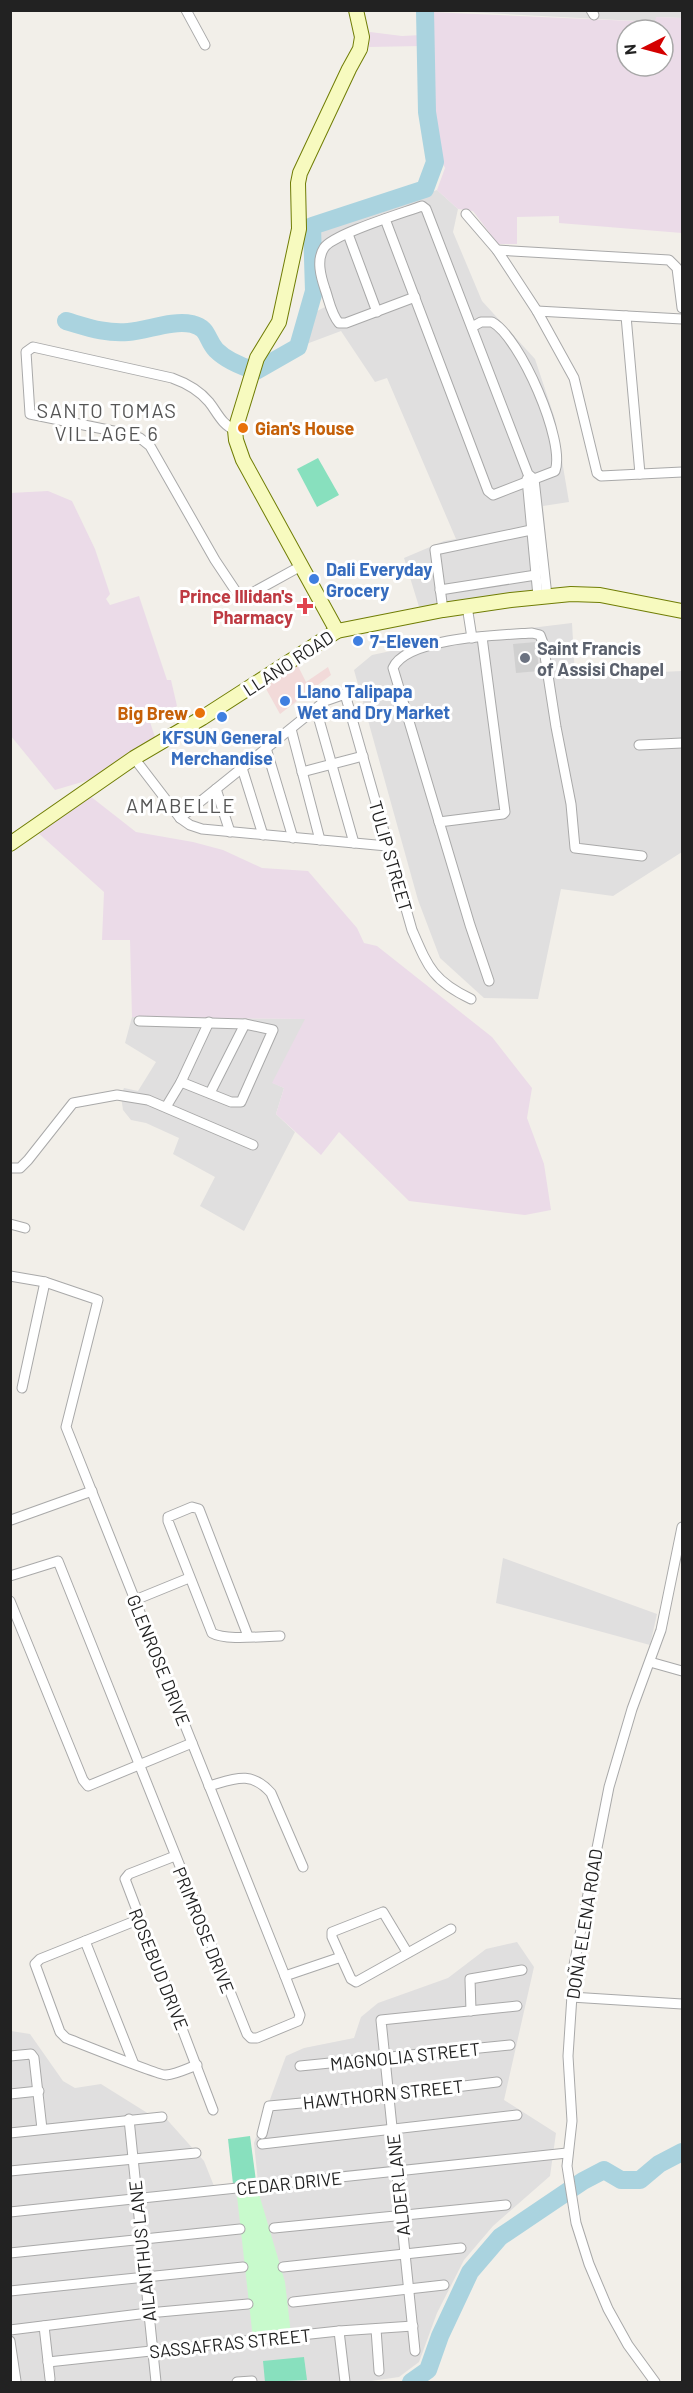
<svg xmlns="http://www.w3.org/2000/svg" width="693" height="2393" font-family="Barlow,sans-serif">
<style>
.residential{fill:#e0dfdf}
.commercial{fill:#f2dad9}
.industrial{fill:#ebdbe8;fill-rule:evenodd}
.religious{fill:#d0d0d0}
.park{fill:#c8facc}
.pitch{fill:#88e0be}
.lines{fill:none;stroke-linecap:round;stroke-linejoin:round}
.river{stroke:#aad3df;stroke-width:18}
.street-casing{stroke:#a9a9a9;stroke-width:11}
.secondary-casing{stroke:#707d05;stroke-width:16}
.street{stroke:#fff;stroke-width:9}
.secondary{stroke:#f7fabf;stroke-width:14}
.food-dot{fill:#e8710a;stroke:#fff;stroke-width:2}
.shop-dot{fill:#3f7fe0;stroke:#fff;stroke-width:2}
.health-dot{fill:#e0444e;stroke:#fff;stroke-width:2}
.worship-dot{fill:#6b7280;stroke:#fff;stroke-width:2}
.labels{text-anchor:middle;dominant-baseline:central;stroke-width:6;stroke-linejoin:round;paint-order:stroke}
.food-label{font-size:18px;font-weight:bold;fill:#c56008;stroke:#fff;text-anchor:start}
.shop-label{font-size:18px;font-weight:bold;fill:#366cbe;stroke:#fff;text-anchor:start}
.health-label{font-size:18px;font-weight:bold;fill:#be3a42;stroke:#fff;text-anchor:end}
.worship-label{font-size:18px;font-weight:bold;fill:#5b616d;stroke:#fff;text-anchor:start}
.street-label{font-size:18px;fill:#222;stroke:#fff}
.neighbourhood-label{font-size:20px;letter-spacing:1.5px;fill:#555;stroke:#fff}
</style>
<rect width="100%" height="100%" fill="#f2efe9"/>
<g class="residential">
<polygon points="430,10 682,10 682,18 657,17 656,22"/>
<polygon points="437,190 458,209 453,232 482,301 535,359 555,419 569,502 543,506 551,588 420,610 404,558 444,541 456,539 387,378 375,382 341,331 301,346 309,315 325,307 315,274 318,231"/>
<polygon points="572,623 575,676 682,671 682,852 613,896 561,889 538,999 484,998 440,958 418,900 354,670 372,655 457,637"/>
<polygon points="132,1017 306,1019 273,1083 284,1088 276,1114 295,1132 244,1231 200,1206 215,1177 173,1154 179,1138 146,1123 131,1120 123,1110 121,1096 124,1088 138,1091 156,1062 125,1043"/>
<polygon points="503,1558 657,1614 650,1645 496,1603"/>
<polygon points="517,1942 534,1967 504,2100 556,2133 550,2176 493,2226 464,2260 437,2313 419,2362 399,2377 364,2382 11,2382 11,2031 30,2034 63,2081 75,2088 101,2084 149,2114 162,2114 204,2161 214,2186 258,2182 254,2143 286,2056 304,2048 354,2038 361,2017 378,2003 448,1978 486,1949"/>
</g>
<polygon class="commercial" points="297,664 306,682 328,667 331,675 280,714 265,687"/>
<g class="industrial">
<path d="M430,12L655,22L656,17L682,18V233L559,223V216L517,217V244H498L473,211L458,209L437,190L445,168L436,148L432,106V50L421,46L369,47L370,32L402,36L422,35L432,38ZM627,30H663V66H627Z"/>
<polygon points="48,491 72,501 95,549 110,594 106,599 110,605 139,596 167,680 171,680 177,706 150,722 156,740 99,777 55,790 11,736 10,493"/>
<polygon points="90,796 136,832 193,842 223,850 262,868 308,871 357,928 364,943 377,946 492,1037 532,1088 527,1118 544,1164 551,1210 525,1215 409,1201 339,1132 321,1155 276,1114 284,1088 272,1083 305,1019 132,1017 130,940 102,940 104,892 36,831"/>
</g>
<polygon class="religious" points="536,642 539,671 516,673 513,644"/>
<polygon class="park" points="259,2194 285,2282 291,2334 253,2339 237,2196"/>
<g class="pitch">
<polygon points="318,458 339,495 317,507 297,469"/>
<polygon points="250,2136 256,2181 233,2184 228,2139"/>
<polygon points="304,2357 307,2380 265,2382 263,2361"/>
</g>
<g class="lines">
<g class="river">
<path d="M66,321C87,327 106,334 128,332C149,330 172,320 192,324C209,328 206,339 216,350C226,360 243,367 256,371L298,347L314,291L312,226L425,189L435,162L427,112L425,10"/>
<polyline points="411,2382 428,2370 440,2336 470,2272 500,2237 583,2181 604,2170 621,2180 640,2180 659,2164 682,2152"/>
</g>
<defs>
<g id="street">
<polyline points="186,10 205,45"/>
<polyline points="591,10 594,15"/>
<polyline points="466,214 497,250 537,311 574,378 597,473 601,476 682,472"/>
<path d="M385,219L488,491L493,495L555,471C566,442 520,337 492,322H481L472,327"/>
<polyline points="348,234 377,312"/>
<polyline points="497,250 669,260 677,268 682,308"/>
<path d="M415,297L346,323H339C331,314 329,300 325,289C321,277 316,260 324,248C333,234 403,213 422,206L426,209L528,474L534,479L547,596"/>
<polyline points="537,311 682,319"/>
<polyline points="626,316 640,474"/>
<path d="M235,430C222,425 217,412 209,402C199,390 186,383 172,378L33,347L26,352L30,414L128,434L140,438L150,446L215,560L241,599L301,566"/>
<polyline points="527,479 538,596"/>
<polyline points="440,590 536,575"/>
<polyline points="467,606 472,638"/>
<polyline points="443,610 435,550 531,530"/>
<polyline points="316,709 354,843"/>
<polyline points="291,729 320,840"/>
<polyline points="639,745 682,743"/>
<polyline points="266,748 293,838"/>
<polyline points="134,758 180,818 190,825 202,829 387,846"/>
<polyline points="242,768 263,835"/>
<polyline points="302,772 363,756"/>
<polyline points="216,789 230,832"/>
<path d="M180,818L325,701L345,694L412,930C428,967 433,981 471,999"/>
<polyline points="439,822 503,814 505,812 482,637"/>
<path d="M489,981L470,925L393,668C407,637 501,635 532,633L540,635L543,643L556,727L571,804L575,848L642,856"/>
<polyline points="139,1021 245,1024 273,1030 241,1102 231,1102 181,1082"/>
<polyline points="210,1093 245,1024"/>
<polyline points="166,1107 181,1082 209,1022"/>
<polyline points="10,1168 20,1168 28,1160 73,1103 117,1095 148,1100 253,1145"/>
<polyline points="10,1224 25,1228"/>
<polyline points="10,1276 45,1282 98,1300 66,1427 285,1976 300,2015 298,2021 257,2038 251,2038 247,2034 58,1561 10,1576"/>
<polyline points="22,1388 45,1282"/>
<polyline points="11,1520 92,1491"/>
<polyline points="135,1600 189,1578"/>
<polyline points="10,1601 83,1780 88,1786 192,1743"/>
<path d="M248,1636L199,1509L192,1507L168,1517V1521L212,1633C226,1641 263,1636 280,1636"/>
<polyline points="650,1662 682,1671"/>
<path d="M209,1786C234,1779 251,1770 271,1793L303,1867"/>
<polyline points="175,1856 129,1874 125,1879 213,2110"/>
<path d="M140,1919L40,1959L35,1964L60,2032L66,2038C79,2043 161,2076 166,2075C177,2074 188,2068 197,2065"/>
<polyline points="85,1941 133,2062"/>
<polyline points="341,1957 332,1937 332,1932 383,1912 407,1952"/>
<polyline points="285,1976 341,1957 351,1979 356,1982 451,1929"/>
<polyline points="571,1997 682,2004"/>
<polyline points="471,2011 470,1979 522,1970"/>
<polyline points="10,2056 31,2054 34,2058 42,2129"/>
<polyline points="300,2066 510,2045"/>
<polyline points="10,2094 39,2091"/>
<polyline points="129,2119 156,2382"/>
<polyline points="10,2133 162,2117"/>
<polyline points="262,2134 269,2106 389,2095 497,2082"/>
<polyline points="262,2144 517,2115"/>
<polyline points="10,2171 196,2153"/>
<polyline points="10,2212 567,2153"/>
<polyline points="274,2228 506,2205"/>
<polyline points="10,2253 240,2229"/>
<polyline points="283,2267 461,2248"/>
<polyline points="10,2291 243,2267"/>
<polyline points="293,2302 444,2285"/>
<polyline points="44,2326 50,2379"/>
<polyline points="376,2329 379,2371"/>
<polyline points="10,2330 148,2313 248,2304"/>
<polyline points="339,2331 345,2382"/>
<polyline points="10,2341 16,2381"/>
<polyline points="415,2351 381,2020 517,2006"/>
<polyline points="48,2362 339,2331 413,2326"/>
<polyline points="237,2382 252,2381"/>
<polyline points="655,2382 628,2345 608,2309 589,2264 576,2223 567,2166 572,2121 568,2056 574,1965 609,1787 632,1709 661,1630 682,1527"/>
</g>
<g id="secondary">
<polyline points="337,631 243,460 236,440 235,430 257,358 279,322 299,229 298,183 300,173 349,69 360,49 362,37 356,10"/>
<polyline points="10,844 134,758 202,718 337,631 443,610 511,600 571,594 600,595 682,611"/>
</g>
</defs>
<use href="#street" class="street-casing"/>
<use href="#secondary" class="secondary-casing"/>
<use href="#street" class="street"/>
<use href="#secondary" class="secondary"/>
</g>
<g class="food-dot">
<circle cx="243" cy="428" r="6"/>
<circle cx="200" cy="713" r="6"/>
</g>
<g class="shop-dot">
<circle cx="314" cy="579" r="6"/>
<circle cx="358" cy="641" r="6"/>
<circle cx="285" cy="701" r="6"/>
<circle cx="222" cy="717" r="6"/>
</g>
<path class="health-dot" d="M302 597h6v6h6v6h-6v6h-6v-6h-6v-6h6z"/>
<circle class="worship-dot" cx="525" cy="658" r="6"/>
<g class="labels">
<g class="food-label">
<text x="255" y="428">Gian's House</text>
<text x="188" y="713" text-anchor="end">Big Brew</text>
</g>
<g class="shop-label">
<text x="326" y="569">Dali Everyday<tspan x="326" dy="21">Grocery</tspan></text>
<text x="370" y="641">7-Eleven</text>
<text x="297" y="691">Llano Talipapa<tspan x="297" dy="21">Wet and Dry Market</tspan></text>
<text x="222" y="737" text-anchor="middle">KFSUN General<tspan x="222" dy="21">Merchandise</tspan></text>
</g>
<g class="health-label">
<text x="293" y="596">Prince Illidan's<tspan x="293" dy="21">Pharmacy</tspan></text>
</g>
<g class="worship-label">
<text x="537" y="648">Saint Francis<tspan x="537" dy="21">of Assisi Chapel</tspan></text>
</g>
<g class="street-label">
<text transform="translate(288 663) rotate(-33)">LLANO ROAD</text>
<text transform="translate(391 856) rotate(74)">TULIP STREET</text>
<text transform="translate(159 1660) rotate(68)">GLENROSE DRIVE</text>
<text transform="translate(584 1924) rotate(-81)">DOÑA ELENA ROAD</text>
<text transform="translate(204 1930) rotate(68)">PRIMROSE DRIVE</text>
<text transform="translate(159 1969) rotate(68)">ROSEBUD DRIVE</text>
<text transform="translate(405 2056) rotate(-6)">MAGNOLIA STREET</text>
<text transform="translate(383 2094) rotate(-6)">HAWTHORN STREET</text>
<text transform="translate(289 2183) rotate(-6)">CEDAR DRIVE</text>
<text transform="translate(398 2185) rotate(-96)">ALDER LANE</text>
<text transform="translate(142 2251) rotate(-96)">AILANTHUS LANE</text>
<text transform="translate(230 2343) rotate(-6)">SASSAFRAS STREET</text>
</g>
<g class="neighbourhood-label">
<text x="107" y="410">SANTO TOMAS<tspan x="107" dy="23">VILLAGE 6</tspan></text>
<text x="181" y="805">AMABELLE</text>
</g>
</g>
<rect width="693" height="2393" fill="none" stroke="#222222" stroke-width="24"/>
<g transform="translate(645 48) rotate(264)"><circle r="28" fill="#ffffff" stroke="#a7a7a7" stroke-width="1.5"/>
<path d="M0-4.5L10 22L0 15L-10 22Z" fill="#d40000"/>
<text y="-9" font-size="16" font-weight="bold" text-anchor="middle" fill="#222222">N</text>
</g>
</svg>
